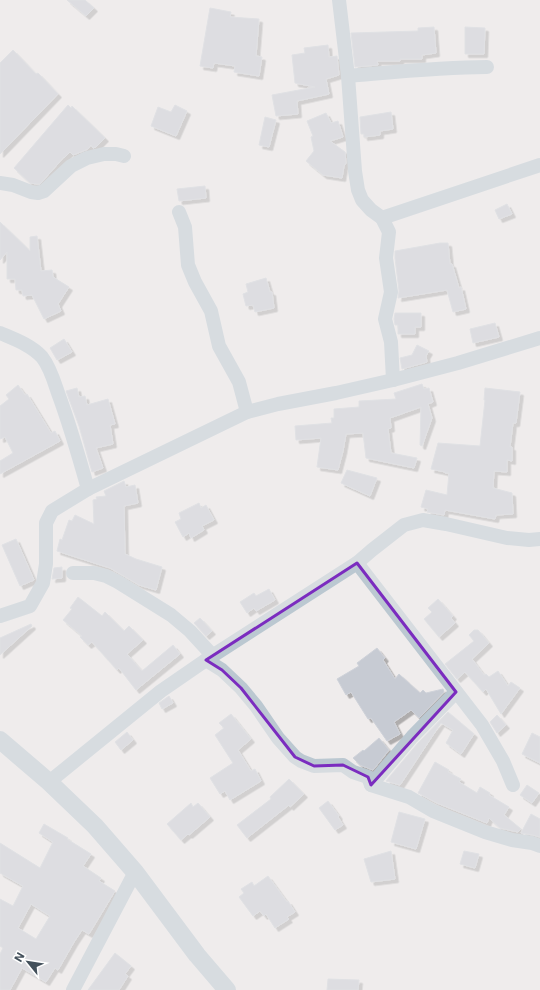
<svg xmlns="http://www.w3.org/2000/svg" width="540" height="990" font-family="Inter,sans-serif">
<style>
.building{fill:#c7cbd3;stroke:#cfd2d9;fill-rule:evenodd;filter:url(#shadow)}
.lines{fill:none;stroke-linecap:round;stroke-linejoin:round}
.minor{stroke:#bbc8d1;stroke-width:14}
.tertiary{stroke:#bbc8d1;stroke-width:18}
.marked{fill:none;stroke:#7b2cbf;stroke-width:3;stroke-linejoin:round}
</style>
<defs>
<filter id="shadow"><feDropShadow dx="3.5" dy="3.5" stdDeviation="0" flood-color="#0004"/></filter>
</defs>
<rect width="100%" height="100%" fill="#efecec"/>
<g class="building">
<polygon points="67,0 85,0 94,8 86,16"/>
<polygon points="210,8 231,12 230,17 259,19 256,56 262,57 259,76 234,72 235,66 214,63 213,68 200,66"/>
<polygon points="434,27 436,53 422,55 422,59 400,59 400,61 377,61 378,65 355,67 351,33 418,31 418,28"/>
<polygon points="465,27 485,28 484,54 465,54"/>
<polygon points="328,45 329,57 337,56 339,75 326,79 329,94 297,101 298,114 276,116 272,95 315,87 295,83 292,55 305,53 304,48"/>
<polygon points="13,50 36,74 38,73 58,94 0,154 0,63"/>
<polygon points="68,105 71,108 72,106 105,138 96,147 93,148 91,145 88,149 73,155 70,152 64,158 64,157 40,184 37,184 30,183 14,168"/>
<polygon points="175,105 187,111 176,136 151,126 158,107 171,112"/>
<polygon points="391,112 393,129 380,131 380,135 364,137 364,134 361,134 360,117"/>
<polygon points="326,113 331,123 338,121 343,137 330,141 345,152 346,163 344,166 342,178 323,175 306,161 314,151 311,137 313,136 307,121"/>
<polygon points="265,117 276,120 269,147 259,145"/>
<polygon points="205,186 206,198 179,201 177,189"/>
<polygon points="507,204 512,214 499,219 495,210"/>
<polygon points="0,222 30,251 30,237 37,236 41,271 52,270 53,277 69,287 58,304 61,311 44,319 32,295 23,296 22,290 16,290 15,279 7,279 7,252 0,260"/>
<polygon points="440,243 448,243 450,264 452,264 459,288 461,287 466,309 453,312 447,290 398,298 399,291 395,258 395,251"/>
<polygon points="266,278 270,292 272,292 274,308 255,312 253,305 246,306 243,294 248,292 246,284"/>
<polygon points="395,313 421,313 421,327 415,327 415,334 398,334 398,325 395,325 394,319"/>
<polygon points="495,323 499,337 473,343 470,329"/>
<polygon points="64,339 72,352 57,360 50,348"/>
<polygon points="417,345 429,351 426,356 427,362 402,369 400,358 412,355"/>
<polygon points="422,384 424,389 429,388 433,402 428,404 432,418 422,446 420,445 421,407 390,418 391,428 388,429 391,453 417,458 414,468 366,458 363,433 346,434 343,451 338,470 317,467 321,438 296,440 295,426 332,423 331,418 334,418 334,409 359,407 359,401 396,399 394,393"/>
<polygon points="18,385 25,395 27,394 51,433 55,431 60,441 0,474 0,461 13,453 5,437 0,439 0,406 9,399 6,395"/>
<polygon points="77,388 79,397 85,396 87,405 108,399 115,424 110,425 113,444 96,448 103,468 92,472 79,426 66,391"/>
<polygon points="485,388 520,392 516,423 513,423 510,447 512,447 512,461 507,460 507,472 494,471 493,488 512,493 513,514 496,515 495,519 445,510 444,515 427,512 428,509 421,507 426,490 447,495 449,473 445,473 445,472 431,469 438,443 480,446 485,400 484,400"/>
<polygon points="347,470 377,478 370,496 341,483"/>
<polygon points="124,481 126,487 135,485 138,503 124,506 125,554 136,559 162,567 156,590 139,585 122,575 110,568 57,551 60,539 62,540 69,520 72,521 75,515 94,524 93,500 97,499 96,497 106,496 104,491"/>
<polygon points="199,503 201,508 206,505 214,520 202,526 204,530 191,538 189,533 183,537 175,522 181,519 179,513"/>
<polygon points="16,539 34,580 20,586 2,545"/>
<polygon points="62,567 62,578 52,579 54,568"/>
<polygon points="269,589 275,600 256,611 254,608 247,613 240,602 254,593 256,596"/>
<polygon points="78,597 102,616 105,612 124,631 129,626 143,640 127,654 142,671 173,645 180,654 136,690 119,668 117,670 92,642 88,645 80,637 82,636 63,620 72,609 70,608"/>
<polygon points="438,599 453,616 451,618 455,623 439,637 424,619 432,612 428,608"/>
<polygon points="200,618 212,631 206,636 194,623"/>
<polygon points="31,624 32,626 0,655 0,638"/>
<polygon points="474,630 478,630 489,643 472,659 484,675 486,674 489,677 498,671 508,686 511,682 520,688 501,714 486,689 483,692 465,672 457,679 445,664 474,641 469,635"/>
<polygon points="377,648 385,658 383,660 395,679 399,674 420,693 423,690 426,693 443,689 444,692 419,718 411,710 394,722 400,734 387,741 371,718 368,719 351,692 346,695 337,679 359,666 357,663"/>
<polygon points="169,696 173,703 162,709 159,703"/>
<polygon points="448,712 474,734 461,754 446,743 453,730 441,723 400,785 386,781 418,743"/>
<polygon points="231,714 251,739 238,750 251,771 255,769 261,781 230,800 225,791 220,794 210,778 233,763 215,735 224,728 219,723"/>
<polygon points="497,715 506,725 497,733 490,722"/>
<polygon points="127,732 133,740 121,750 115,742"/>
<polygon points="532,733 540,737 540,763 522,754"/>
<polygon points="379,738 389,750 373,770 360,765 353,758 363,750 364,751"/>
<polygon points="435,762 449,770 448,772 461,779 459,782 477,793 480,787 490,793 489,795 509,807 504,815 521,829 518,832 500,828 489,818 487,823 437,803 418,793"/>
<polygon points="289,779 304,794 290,807 289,805 247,838 237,825 271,799 270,797"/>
<polygon points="527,785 539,793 532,803 520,795"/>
<polygon points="328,801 339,816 338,817 343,825 335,830 319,808"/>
<polygon points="191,803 193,807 198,803 210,817 189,835 188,834 181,840 167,824"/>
<polygon points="399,812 425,819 416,849 391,842"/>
<polygon points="531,814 540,819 540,837 533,835 521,833"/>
<path d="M44,824L68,838L67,839L91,854L83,866L101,878L99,881L115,891L89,934L82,930L74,942L58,970L55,968L46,982L22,968L10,990H0V954L3,948L0,946V899L13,906L23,886L0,873V843L40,868L53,842L39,833ZM31,904L50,916L36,939L18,928Z"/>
<polygon points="391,851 395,879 371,882 364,859"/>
<polygon points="464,851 479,854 475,868 460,864"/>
<polygon points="268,876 287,902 288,901 295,912 287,917 289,919 275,928 266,914 264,916 260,911 253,916 239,897 244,893 241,889 252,882 254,886"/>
<polygon points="115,953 131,966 125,974 128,976 119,990 88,990"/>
<polygon points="328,979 359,980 358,990 327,990"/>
</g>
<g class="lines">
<g class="minor">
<polyline points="339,0 348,76 355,171 358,190 362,200 371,210 382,218 389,232 386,258 391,292 385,319 391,342 393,380"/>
<path d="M348,76C395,72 441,67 487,67"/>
<polyline points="0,183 13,185 31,192 38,193 44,191 71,166 87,158 104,154 116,154 124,156"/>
<polyline points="179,212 185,227 188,265 195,282 211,311 219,346 239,382 247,412"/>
<polyline points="382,218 540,165"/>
<path d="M0,333C14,339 31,345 42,357C50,367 54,381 58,393C70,425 79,457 88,489"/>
<polyline points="357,563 482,725 503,761 513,785"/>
<polyline points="73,573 94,573 106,576 118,582 171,615 190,631 213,656"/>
<polyline points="0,616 30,606 43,583 46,564 46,523 52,511 88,489 247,412 278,404 336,393 393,380 458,363 540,338"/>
<polyline points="206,660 222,670 241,688 256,706 278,738 295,757 301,761 314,766 343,765 353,772 368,777 371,785 409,797 433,811 485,832 512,840 532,843 540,846"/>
<polyline points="49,782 161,691 206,660 357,563 372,550 404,525 423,520 446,524 507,538 529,540 540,539"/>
<polyline points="371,785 412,737 456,692"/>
<polyline points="73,990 135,872"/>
</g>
<polyline class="tertiary" points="0,740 49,782 95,826 135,872 197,955 227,990"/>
</g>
<path d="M0 0H540V990H0ZM357,563L456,692L371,785L368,777L343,765L314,766L295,757L241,688L222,670L206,660Z" fill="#efecec" fill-opacity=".55" fill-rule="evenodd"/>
<path class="marked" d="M357,563L456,692L371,785L368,777L343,765L314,766L295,757L241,688L222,670L206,660Z"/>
<g transform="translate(28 962) rotate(300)" stroke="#ffffff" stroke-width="3" paint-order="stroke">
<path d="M0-3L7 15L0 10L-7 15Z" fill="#43505b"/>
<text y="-6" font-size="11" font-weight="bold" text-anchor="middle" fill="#43505b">N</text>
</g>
</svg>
